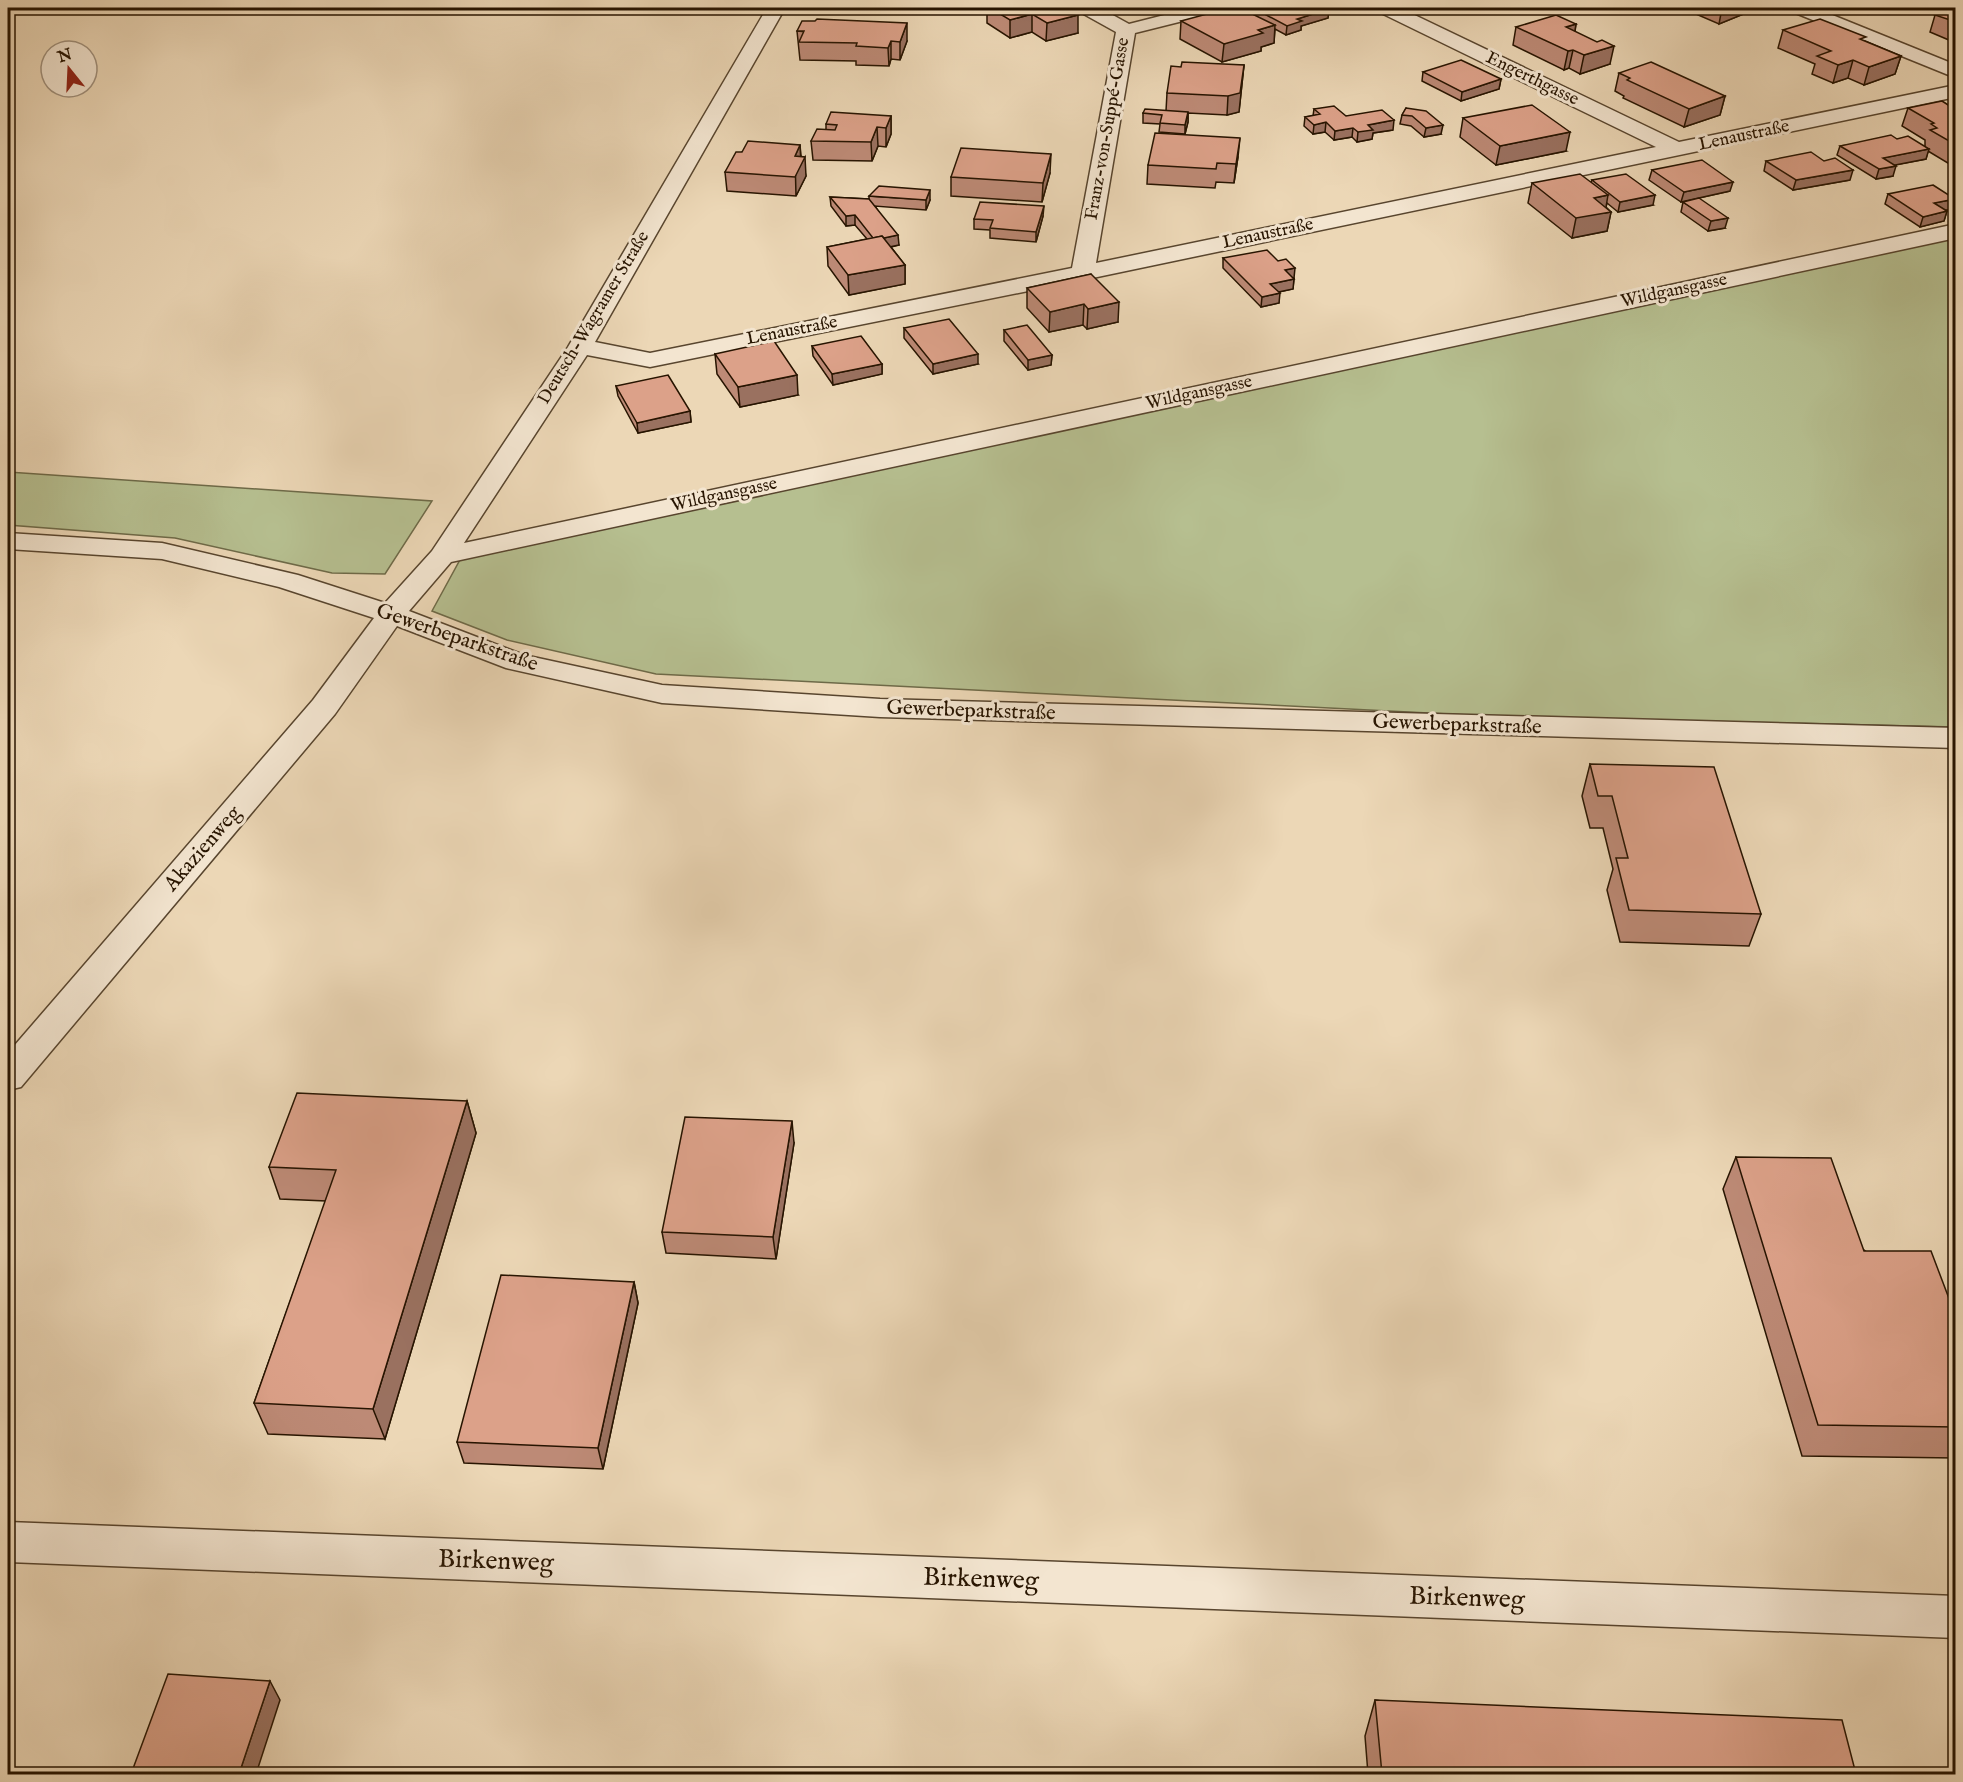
<svg xmlns="http://www.w3.org/2000/svg" width="1963" height="1782" font-family="'IM FELL English',serif">
<style>
.green{fill:#b6bf90;stroke:#6e6a48;stroke-width:1.5}
.lines{fill:none;stroke-linecap:round;stroke-linejoin:round}
.minor-casing{stroke:#58452e;stroke-width:3}
.minor{fill:#f3e5d0;fill-rule:evenodd}
.wall{fill:#bd8a76;stroke:#271400;stroke-width:1.5}
.shaded-wall{fill:#9a7160;stroke:#271400;stroke-width:1.5}
.building{fill:#dca189;stroke:#271400;stroke-width:1.5}
.labels{text-anchor:middle;dominant-baseline:central;stroke-width:6;stroke-linejoin:round;paint-order:stroke}
.far-street-label{font-size:18px;fill:#271400;stroke:#f3e5d0}
.street-label{font-size:21px;fill:#271400;stroke:#f3e5d0}
.near-street-label{font-size:26px;fill:#271400;stroke:#f3e5d0}
</style>
<rect width="100%" height="100%" fill="#ecd7b6"/>
<filter id="stains"><feTurbulence type="fractalNoise" baseFrequency=".00333" numOctaves="4"/><feColorMatrix values="0 0 0 0 .2 0 0 0 0 .09 0 0 0 0 .02 0 0 0 .5 -.17"/></filter>
<radialGradient id="worn" r=".72"><stop offset=".6" stop-color="#630" stop-opacity="0"/><stop offset="1" stop-color="#630" stop-opacity=".3"/></radialGradient>
<g class="green">
<polygon points="1955,229 1955,727 1488,716 656,674 507,640 432,611 461,558"/>
<polygon points="8,472 432,501 385,574 332,573 175,538 8,525"/>
</g>
<g class="lines">
<defs>
<g id="minor">
<polygon points="767,8 785,8 595,342 650,353 1072,268 1116,32 1080,12 1078,8 1100,8 1129,24 1192,8 1221,8 1219,12 1135,33 1096,263 1656,147 1379,12 1377,8 1400,8 1679,142 1956,85 1956,97 1083,280 650,367 587,355 464,543 1956,224 1956,238 451,562 409,611 524,655 662,685 880,699 1956,728 1956,748 880,717 662,703 506,668 397,626 335,714 21,1087 8,1090 8,1053 313,700 374,618 279,587 162,559 8,549 8,533 162,543 298,575 385,603 432,551 568,347"/>
<polygon points="1791,8 1815,8 1956,65 1956,78 1793,12"/>
<polygon points="8,1522 1956,1596 1956,1638 8,1562"/>
</g>
</defs>
<use href="#minor" class="minor-casing"/>
<use href="#minor" class="minor"/>
</g>
<g class="wall">
<polygon points="987,8 1065,8 1078,33 1046,41 1032,32 1010,38 987,23"/>
<polygon points="1654,8 1674,8 1662,11"/>
<polygon points="1682,8 1752,8 1751,11 1719,24"/>
<polygon points="1853,8 1887,8 1869,14"/>
<polygon points="1956,8 1956,43 1930,32 1935,15"/>
<polygon points="1255,9 1329,9 1328,18 1301,26 1301,30 1286,35 1275,29 1274,43 1261,47 1261,51 1222,62 1180,39 1181,21 1255,15"/>
<polygon points="1576,24 1575,32 1610,64 1580,74 1569,68 1564,70 1513,45 1516,27"/>
<polygon points="1783,30 1865,41 1901,56 1895,74 1864,85 1848,78 1833,83 1812,74 1815,64 1778,48"/>
<polygon points="797,31 907,41 900,60 891,59 889,66 856,65 856,61 800,60"/>
<polygon points="1244,65 1239,112 1227,115 1188,113 1188,122 1185,134 1159,132 1160,124 1143,123 1143,113 1166,111 1167,93 1181,67"/>
<polygon points="1423,72 1501,79 1499,89 1461,101 1422,81"/>
<polygon points="1619,73 1725,96 1720,115 1684,127 1623,98 1624,96 1615,91"/>
<polygon points="1406,108 1441,134 1424,137 1411,126 1400,124 1402,115"/>
<polygon points="1908,108 1956,110 1956,168 1928,151 1926,159 1894,165 1893,176 1876,179 1837,155 1840,146 1897,139 1925,147 1925,140 1902,126"/>
<polygon points="1314,109 1346,116 1393,130 1373,133 1372,139 1357,142 1352,137 1334,140 1325,132 1313,134 1304,126 1305,117 1313,116"/>
<polygon points="891,116 891,134 886,147 878,146 872,161 813,160 811,141 826,129 826,124"/>
<polygon points="1463,118 1566,151 1496,165 1460,137"/>
<polygon points="800,145 801,156 806,176 796,196 727,191 725,172 742,152"/>
<polygon points="1238,157 1234,183 1216,182 1215,188 1147,184 1148,165"/>
<polygon points="1766,161 1850,180 1793,190 1764,171"/>
<polygon points="1652,170 1730,191 1681,202 1649,180"/>
<polygon points="1050,173 1042,202 951,196 951,177"/>
<polygon points="1592,180 1653,205 1618,212 1607,203 1606,207 1611,212 1607,231 1572,238 1528,203 1532,183 1591,182"/>
<polygon points="1888,194 1952,209 1945,210 1947,211 1944,221 1920,227 1885,204"/>
<polygon points="869,196 930,200 926,210 875,206 899,245 891,247 905,265 905,284 849,295 828,266 827,247 867,239 855,225 846,226 831,206 830,197 869,199"/>
<polygon points="1683,202 1725,228 1708,231 1681,212"/>
<polygon points="1043,216 1036,242 990,238 990,230 974,229 974,219"/>
<polygon points="1223,258 1294,278 1293,289 1279,292 1279,303 1261,307 1223,268"/>
<polygon points="1091,274 1118,322 1087,329 1083,325 1049,332 1027,308 1027,288"/>
<polygon points="904,328 978,364 933,374 904,338"/>
<polygon points="1004,330 1052,355 1051,365 1028,370 1004,341"/>
<polygon points="812,346 882,364 882,374 833,385 813,356"/>
<polygon points="715,354 798,395 740,407 717,374"/>
<polygon points="616,386 690,411 691,422 638,433 618,396"/>
<polygon points="1590,764 1761,914 1749,946 1620,942 1607,890 1613,869 1603,828 1590,828 1582,796"/>
<polygon points="467,1101 476,1133 385,1439 268,1434 254,1403 326,1201 280,1199 269,1167"/>
<polygon points="794,1143 776,1259 666,1253 662,1232"/>
<polygon points="1736,1157 1956,1317 1956,1458 1802,1456 1723,1189"/>
<polygon points="634,1282 638,1303 603,1469 464,1463 457,1442"/>
<polygon points="1375,1700 1856,1774 1368,1774 1365,1736"/>
</g>
<g class="shaded-wall">
<polygon points="1663,8 1674,8 1662,11"/>
<polygon points="1722,8 1752,8 1751,11 1719,24"/>
<polygon points="1871,8 1887,8 1869,14"/>
<polygon points="1329,9 1328,18 1301,26 1301,30 1286,35 1287,26 1297,19"/>
<polygon points="1032,14 1032,32 1010,38 1010,20"/>
<polygon points="1078,15 1078,33 1046,41 1047,23"/>
<polygon points="907,23 907,41 900,60 900,42"/>
<polygon points="1576,24 1573,42 1566,27"/>
<polygon points="1275,25 1274,43 1261,47 1261,51 1222,62 1224,44 1258,30"/>
<polygon points="891,41 891,59 889,66 888,48"/>
<polygon points="1614,46 1610,64 1580,74 1584,55"/>
<polygon points="1573,50 1569,68 1564,70 1568,51"/>
<polygon points="1901,56 1895,74 1864,85 1869,67"/>
<polygon points="1853,60 1848,78 1833,83 1838,65"/>
<polygon points="1244,65 1239,112 1227,115 1228,96"/>
<polygon points="1501,79 1499,89 1461,101 1462,92"/>
<polygon points="1725,96 1720,115 1684,127 1689,109"/>
<polygon points="1188,112 1188,122 1185,134 1185,125"/>
<polygon points="891,116 891,134 886,147 886,128"/>
<polygon points="1394,120 1393,130 1373,133 1372,139 1357,142 1358,132 1368,125"/>
<polygon points="1326,122 1325,132 1313,134 1314,125"/>
<polygon points="1443,125 1441,134 1424,137 1426,128"/>
<polygon points="877,127 878,146 872,161 871,142"/>
<polygon points="1353,128 1352,137 1334,140 1335,131"/>
<polygon points="1570,132 1566,151 1496,165 1500,146"/>
<polygon points="1240,138 1238,157 1234,183 1236,164"/>
<polygon points="800,145 801,164 805,157 806,176 796,196 795,156"/>
<polygon points="1929,149 1926,159 1880,168 1883,158"/>
<polygon points="1051,154 1050,173 1042,202 1043,183"/>
<polygon points="1896,166 1893,176 1876,179 1879,169"/>
<polygon points="1853,170 1850,180 1793,190 1796,180"/>
<polygon points="1733,182 1730,191 1681,202 1684,192"/>
<polygon points="930,190 930,200 926,210 926,200"/>
<polygon points="1608,195 1605,213 1611,212 1607,231 1572,238 1576,218 1594,198"/>
<polygon points="1655,195 1653,205 1618,212 1620,202"/>
<polygon points="1955,199 1952,209 1931,213 1934,203"/>
<polygon points="1044,206 1043,216 1036,242 1036,232"/>
<polygon points="1947,211 1944,221 1920,227 1923,217"/>
<polygon points="855,215 855,225 846,226 846,216"/>
<polygon points="1728,218 1725,228 1708,231 1711,221"/>
<polygon points="898,235 899,245 875,250 874,240"/>
<polygon points="905,265 905,284 849,295 848,275"/>
<polygon points="1295,268 1294,278 1284,280 1285,270"/>
<polygon points="1294,279 1293,289 1269,294 1270,284"/>
<polygon points="1280,293 1279,303 1261,307 1262,297"/>
<polygon points="1119,302 1118,322 1087,329 1088,309"/>
<polygon points="1084,304 1083,325 1049,332 1050,312"/>
<polygon points="978,354 978,364 933,374 933,364"/>
<polygon points="1052,355 1051,365 1028,370 1028,360"/>
<polygon points="882,364 882,374 833,385 832,374"/>
<polygon points="797,375 798,395 740,407 738,387"/>
<polygon points="690,411 691,422 638,433 637,423"/>
<polygon points="467,1101 476,1133 385,1439 373,1409"/>
<polygon points="792,1121 794,1143 776,1259 773,1237"/>
<polygon points="634,1282 638,1303 603,1469 598,1448"/>
<polygon points="270,1681 280,1700 256,1774 239,1774"/>
</g>
<g class="building">
<polygon points="990,8 1065,8 1078,15 1047,23 1032,14 1010,20"/>
<polygon points="1229,8 1240,8 1275,25 1258,30 1263,33 1224,44 1181,21"/>
<polygon points="1261,8 1325,8 1329,9 1297,19 1302,21 1287,26 1255,9"/>
<polygon points="1956,8 1956,22 1935,15 1955,8"/>
<polygon points="1556,15 1576,24 1566,27 1597,42 1602,40 1614,46 1584,55 1573,50 1568,51 1516,27"/>
<polygon points="817,19 907,23 900,42 891,41 888,48 856,46 857,43 799,42 804,31 797,31 802,21 815,21"/>
<polygon points="1820,19 1866,37 1860,39 1901,56 1869,67 1853,60 1838,65 1817,56 1831,51 1783,30"/>
<polygon points="1461,60 1501,79 1462,92 1423,72"/>
<polygon points="1182,62 1244,65 1240,93 1228,96 1167,93 1171,66 1181,67"/>
<polygon points="1651,62 1725,96 1689,109 1627,80 1630,78 1619,73"/>
<polygon points="1942,101 1956,110 1956,130 1952,131 1956,133 1956,145 1930,130 1937,128 1931,124 1934,123 1908,108"/>
<polygon points="1532,105 1570,132 1500,146 1463,118"/>
<polygon points="1334,106 1346,116 1382,110 1394,120 1368,125 1373,130 1358,132 1353,128 1335,131 1326,122 1314,125 1305,117 1320,114 1314,109"/>
<polygon points="1406,108 1426,111 1443,125 1426,128 1412,116 1402,115"/>
<polygon points="1145,109 1188,112 1185,125 1160,123 1162,115 1143,113"/>
<polygon points="831,112 891,116 886,128 877,127 871,142 811,141 817,129 835,130 837,125 826,124"/>
<polygon points="1155,133 1240,138 1236,164 1217,163 1216,169 1148,165"/>
<polygon points="1891,135 1897,139 1908,136 1929,149 1883,158 1896,166 1879,169 1840,146"/>
<polygon points="748,141 800,145 795,156 805,157 795,177 725,172 736,152 742,152"/>
<polygon points="961,148 1051,154 1043,183 951,177"/>
<polygon points="1811,152 1824,161 1835,158 1853,170 1796,180 1766,161"/>
<polygon points="1702,160 1733,182 1684,192 1652,170"/>
<polygon points="1580,174 1608,195 1594,198 1611,212 1576,218 1532,183"/>
<polygon points="1626,174 1655,195 1620,202 1592,180"/>
<polygon points="1933,185 1955,199 1934,203 1947,211 1923,217 1888,194"/>
<polygon points="879,186 930,190 926,200 869,196"/>
<polygon points="830,197 869,199 898,235 884,238 882,236 873,238 855,215 846,216"/>
<polygon points="1699,198 1728,218 1711,221 1683,202"/>
<polygon points="980,202 1044,206 1036,232 990,228 993,220 974,219"/>
<polygon points="882,236 905,265 848,275 827,247"/>
<polygon points="1267,250 1278,261 1286,259 1295,268 1285,270 1294,279 1270,284 1280,293 1262,297 1223,258"/>
<polygon points="1091,274 1119,302 1088,309 1084,304 1050,312 1027,288"/>
<polygon points="949,319 978,354 933,364 904,328"/>
<polygon points="1027,325 1052,355 1028,360 1004,330"/>
<polygon points="861,336 882,364 832,374 812,346"/>
<polygon points="774,341 797,375 738,387 715,354"/>
<polygon points="668,375 690,411 637,423 616,386"/>
<polygon points="1590,764 1714,767 1761,914 1629,910 1616,858 1628,858 1612,796 1598,796"/>
<polygon points="297,1093 467,1101 373,1409 254,1403 336,1170 269,1167"/>
<polygon points="685,1117 792,1121 773,1237 662,1232"/>
<polygon points="1736,1157 1831,1158 1864,1251 1931,1251 1956,1317 1956,1427 1818,1425"/>
<polygon points="501,1275 634,1282 598,1448 457,1442"/>
<polygon points="168,1674 270,1681 239,1774 131,1774"/>
<polygon points="1375,1700 1842,1720 1856,1774 1382,1774"/>
</g>
<g class="labels">
<g class="far-street-label">
<text transform="translate(1532 79) rotate(26)">Engerthgasse</text>
<text transform="translate(1108 129) rotate(-80)">Franz-von-Suppé-Gasse</text>
<text transform="translate(1744 136) rotate(-12)">Lenaustraße</text>
<text transform="translate(1268 234) rotate(-12)">Lenaustraße</text>
<text transform="translate(1674 291) rotate(-12)">Wildgansgasse</text>
<text transform="translate(594 318) rotate(-59)">Deutsch-Wagramer Straße</text>
<text transform="translate(792 331) rotate(-11)">Lenaustraße</text>
<text transform="translate(1199 393) rotate(-12)">Wildgansgasse</text>
<text transform="translate(724 495) rotate(-12)">Wildgansgasse</text>
</g>
<g class="street-label">
<text transform="translate(457 638) rotate(19)">Gewerbeparkstraße</text>
<text transform="translate(971 711) rotate(2)">Gewerbeparkstraße</text>
<text transform="translate(1457 725) rotate(2)">Gewerbeparkstraße</text>
<text transform="translate(203 849) rotate(-49)">Akazienweg</text>
</g>
<g class="near-street-label">
<text transform="translate(496 1561) rotate(2)">Birkenweg</text>
<text transform="translate(981 1579) rotate(2)">Birkenweg</text>
<text transform="translate(1467 1598) rotate(2)">Birkenweg</text>
</g>
</g>
<rect width="1963" height="1782" fill="none" stroke="#ecd7b6" stroke-width="30"/>
<rect x="9" y="9" width="1945" height="1764" fill="none" stroke="#271400" stroke-width="3"/>
<rect x="15" y="15" width="1933" height="1752" fill="none" stroke="#271400" stroke-width="1.5"/>
<g transform="translate(69 69) rotate(342)"><circle r="28" fill="#f3e5d0" stroke="#a1917d" stroke-width="1.5"/>
<path d="M0-4.5L10 22L0 15L-10 22Z" fill="#8f2418"/>
<text y="-9" font-size="16" font-weight="bold" text-anchor="middle" fill="#271400">N</text>
</g>
<rect width="100%" height="100%" filter="url(#stains)"/>
<rect width="100%" height="100%" fill="url(#worn)"/>
</svg>
